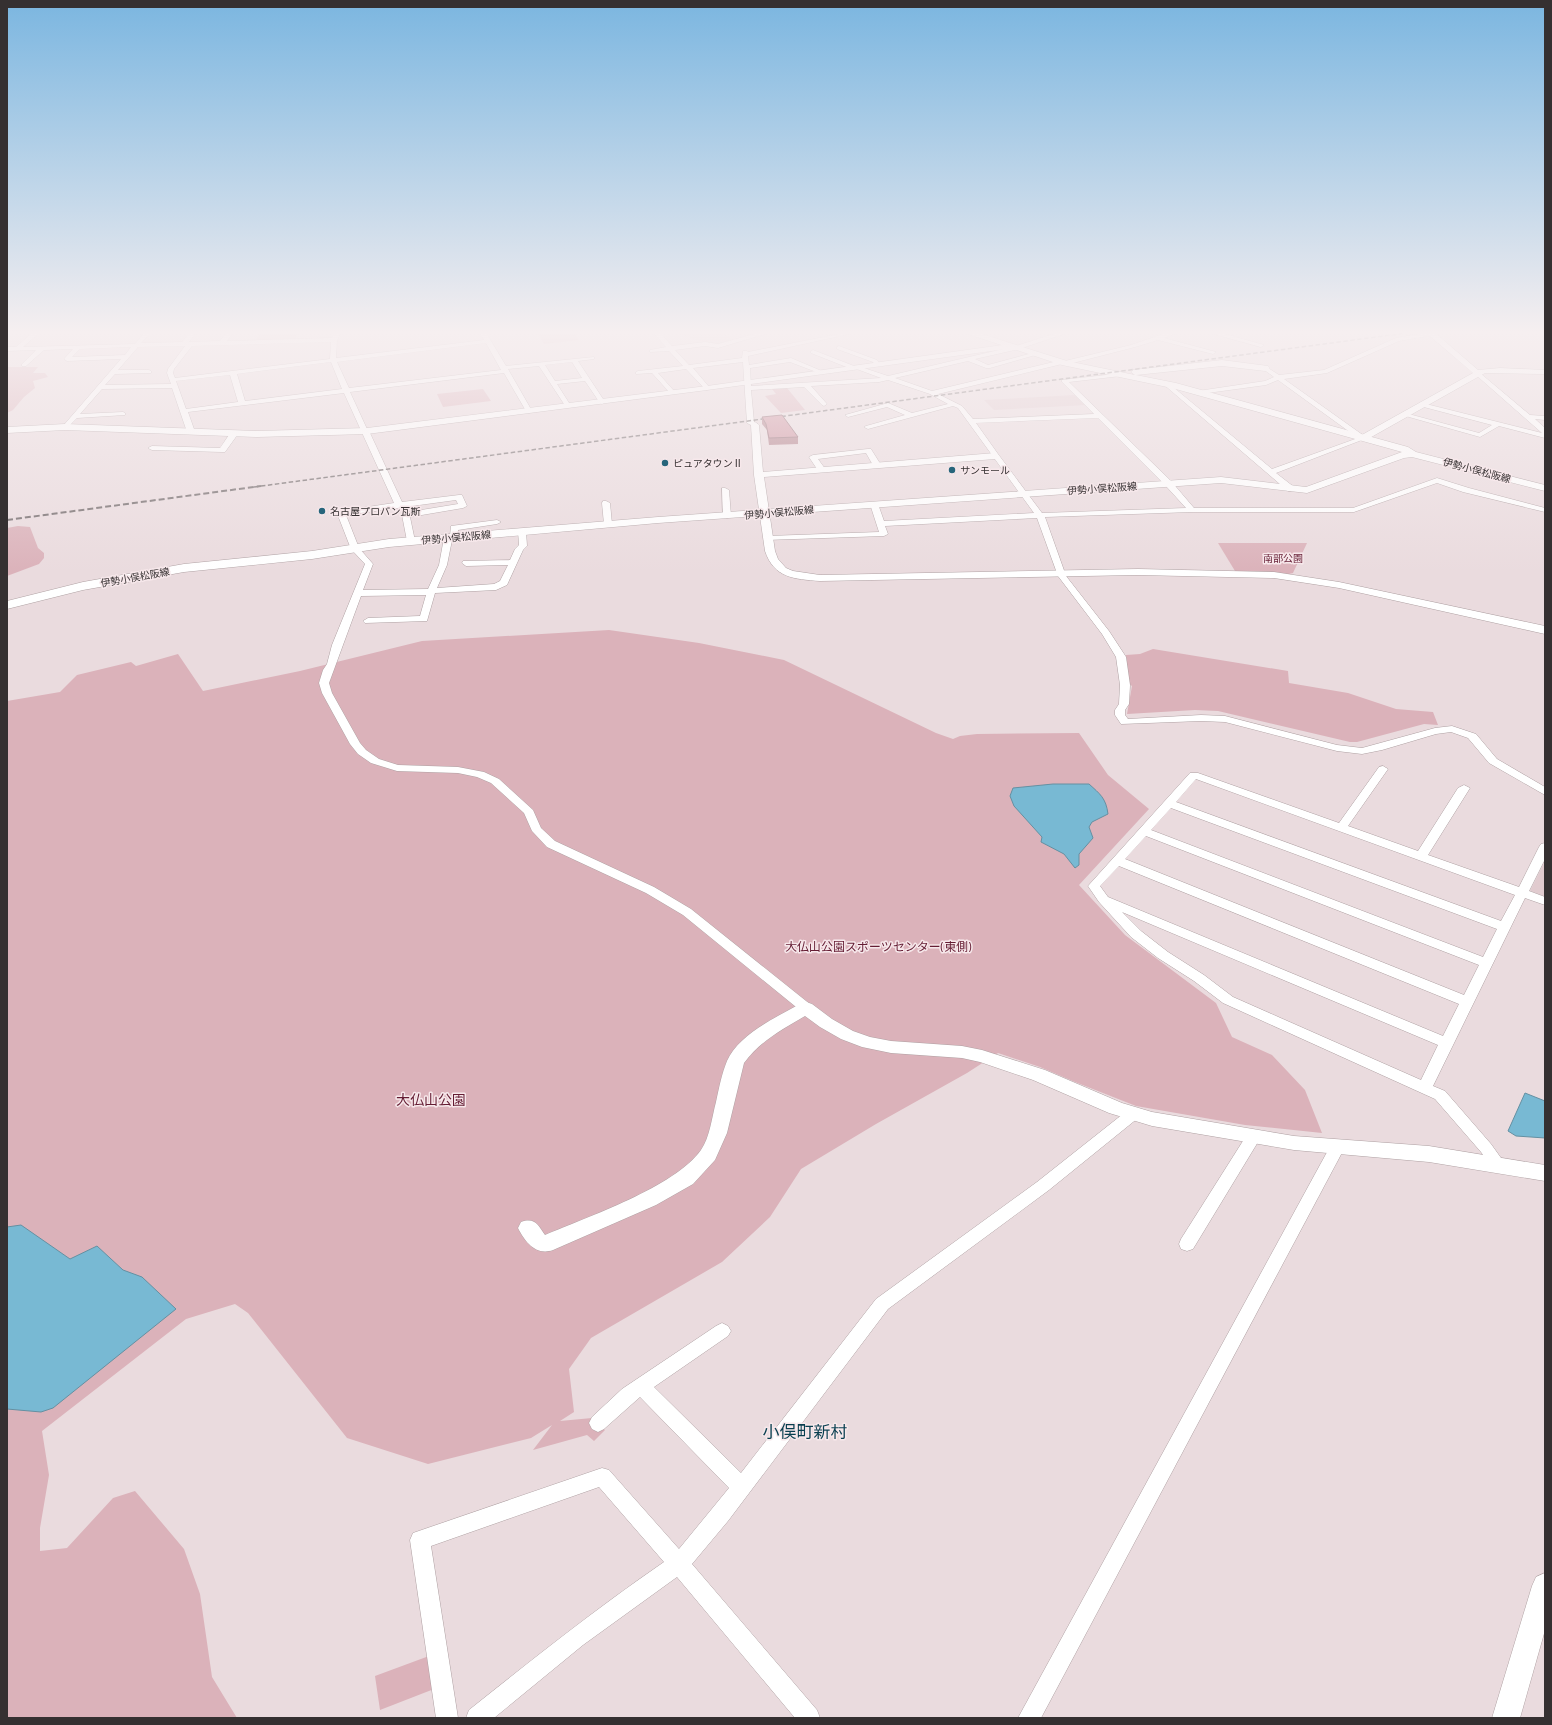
<svg xmlns="http://www.w3.org/2000/svg" width="1552" height="1725" font-family="Barlow,'Noto Sans JP',sans-serif">
<style>
.built{fill:#e1cbcf}
.green{fill:#dbb2ba}
.water{fill:#78b9d3;stroke:#6490a2}
.lines{fill:none;stroke-linecap:round;stroke-linejoin:round}
.minor-casing{stroke:#afa1a3;stroke-width:1}
.tertiary-casing{stroke:#afa1a3;stroke-width:1}
.secondary-casing{stroke:#afa1a3;stroke-width:1}
.minor{fill:#fff;fill-rule:evenodd}
.tertiary{fill:#fff;fill-rule:evenodd}
.secondary{fill:#fff;fill-rule:evenodd}
.rail-far1{stroke:#756d6e;stroke-width:1.5;stroke-dasharray:4.5 2.5;stroke-linecap:butt}
.rail{stroke:#756d6e;stroke-width:2;stroke-dasharray:6 3;stroke-linecap:butt}
.wall{fill:#b07c87}
.building{fill:#cd909d;stroke:#90656e}
.poi-dot{fill:#26657b;stroke:#f7e8eb;stroke-width:1.5}
.labels{text-anchor:middle;dominant-baseline:central;stroke-width:3;stroke-linejoin:round;paint-order:stroke}
.far-poi-label{font-size:10px;fill:#353031;stroke:#f7e8eb;text-anchor:start}
.far-street-label{font-size:10px;fill:#353031;stroke:#f7e8eb}
.far-park-label{font-size:10px;fill:#641c33;stroke:#f7e8eb}
.park-label{font-size:12px;fill:#641c33;stroke:#f7e8eb}
.near-park-label{font-size:14px;fill:#641c33;stroke:#f7e8eb}
.near-quarter-label{font-size:17px;fill:#083e4f;stroke:#f7e8eb}
</style>
<rect width="100%" height="100%" fill="#eadbde"/>
<g class="built">
<polygon points="669,331 726,331 723,333 734,340 717,345 706,343"/>
<polygon points="1075,395 1086,405 994,410 984,400"/>
<polygon points="1545,861 1545,897 1530,891"/>
</g>
<g class="green">
<polygon points="262,331 299,331 294,341 256,340"/>
<polygon points="536,331 572,331 579,340 544,344"/>
<polygon points="7,367 38,367 33,373 45,373 48,377 33,381 35,388 24,397 13,410 7,413"/>
<polygon points="787,388 805,410 781,413 765,396 776,394 772,389"/>
<polygon points="483,389 491,401 443,407 437,394"/>
<polygon points="18,526 30,527 38,548 44,553 44,558 39,564 7,576 7,528"/>
<polygon points="1218,543 1307,543 1293,573 1289,574 1235,571"/>
<polygon points="609,630 699,643 784,660 936,733 953,739 960,736 977,734 1079,733 1108,775 1149,809 1079,885 1125,935 1216,1003 1232,1037 1272,1055 1305,1090 1322,1133 1245,1125 1136,1106 1075,1082 1040,1067 998,1053 967,1073 876,1124 801,1169 770,1217 722,1262 591,1338 569,1369 574,1412 560,1421 592,1418 605,1430 594,1441 587,1435 533,1450 552,1425 531,1438 428,1464 347,1438 248,1313 235,1304 186,1319 42,1431 49,1475 40,1528 40,1551 67,1548 113,1498 135,1491 184,1549 200,1594 212,1677 237,1718 7,1718 7,701 60,692 77,675 131,662 136,666 178,654 203,691 300,671 422,641"/>
<polygon points="1153,649 1288,671 1289,683 1348,693 1396,709 1433,712 1438,725 1424,724 1357,742 1350,742 1218,711 1195,710 1127,714 1132,686 1128,683 1126,655 1140,654"/>
<polygon points="429,1656 434,1689 380,1710 375,1676"/>
</g>
<g class="water">
<path d="M1053,784H1089C1100,794 1106,798 1108,814L1092,822L1089,827L1093,838L1079,854V865L1075,868L1064,854L1041,842L1042,837L1014,806L1010,796L1013,788Z"/>
<polygon points="1525,1093 1545,1101 1545,1138 1516,1136 1508,1131"/>
<polygon points="21,1225 70,1259 97,1246 123,1270 142,1277 176,1309 53,1408 41,1412 7,1409 7,1227"/>
</g>
<g class="lines">
<defs>
<g id="minor">
<path d="M34,331H41L23,347L135,344L146,331H152L141,343L182,342L191,331H197L189,342L220,341L228,331H234L227,341L332,338L336,331H342L337,340L336,358L484,340L479,331H485L506,366L594,357V359L578,361L605,402L602,404L600,403L585,381L557,384L571,406L566,407L539,366L508,369L532,411L529,413L526,411L504,373L350,392L367,429L371,431L370,433L402,502L459,495H462L467,506L463,508L410,517L415,541L411,544L407,541L402,515L403,513L458,504L456,500L346,515L359,548L373,564L363,590L428,589L439,565L444,538L445,536H450L451,526L497,520L501,522L497,524L458,530L457,540H452L447,565L437,588L494,584L500,581L508,565L466,566L462,563L463,561L510,560L515,549L519,545L518,531L522,529L526,531L527,546L523,550L507,585L496,590L435,593L427,621L365,623L363,621L368,618L420,616L426,595L361,596L329,683L332,693L360,743L366,750L379,759L398,765L458,767L484,772L499,779L533,810L541,828L555,841L654,887L691,909L811,1005L813,1008L811,1011L806,1013L801,1011L683,915L646,893L547,847L532,831L524,813L491,783L477,777L458,773L397,771L371,763L358,754L350,744L322,693L319,683L323,670L327,664L332,645L365,564L351,549L337,513L341,511L394,503L344,393L188,412L195,432L191,434L187,432L172,388L102,389L80,414L123,412L125,413V415L77,418L67,428L65,429L61,427L63,426L121,359L67,361L64,359L73,349L44,350L26,366H22V364L36,350L7,351V347H16ZM331,342L330,359L175,378L173,373L174,369L192,346ZM486,343L501,370L349,388L337,362ZM185,346L168,369L167,373L171,384L105,385L115,374L151,373V371L149,370H118L138,347ZM131,347L125,355L72,357L80,349ZM331,362L342,389L245,401L237,374ZM572,362L582,378L555,381L545,365ZM230,375L238,402L186,409L176,381Z"/>
<path d="M652,331H658L672,346L705,342L718,344L765,331H775L718,348L705,346L675,350L689,365L742,358L743,351H747L748,352L839,334L834,331H844L849,334L748,356L749,365L791,358L824,372L819,373L790,362L750,368L751,386L881,378L854,368H849L811,353V351L813,350L854,366H858L888,376L1016,346L1063,331H1073L1019,349L975,359L988,365L1036,352L1039,354L990,368H986L968,361L895,378L932,391L1062,360L1065,361L1131,345L1172,331H1182L1164,338L1216,352L1213,354L1158,340L1135,347L1065,365L1062,364L938,394L962,406L973,419L1094,414L1062,382V380L1123,373L1124,374L1121,376L1069,382L1171,481L1194,508H1353L1437,478L1469,488L1545,508V512L1463,492L1437,483L1354,512H1192L1045,517L1066,576L1109,631L1126,657L1130,685L1129,704L1125,710V715L1128,719L1201,715L1225,716L1337,745L1362,748L1435,728L1452,726L1476,734L1497,759L1545,787V795L1489,763L1468,738L1451,732L1436,734L1382,750L1362,754L1337,751L1225,722L1201,721L1121,724L1115,715V710L1119,704L1120,685L1116,657L1102,634L1058,576L1037,518L885,526L888,534L884,536L765,540L764,538L768,536L879,532L870,504L874,502L878,504L884,521L1034,513L958,408L953,406L868,429L864,427L866,426L905,415L887,407L848,417L845,415L888,403L912,413L948,404L930,394L888,380L879,382L811,386L827,404L824,406L822,405L804,387L751,390L754,422L759,425L755,427L747,423L743,362L693,368L710,388L707,390L705,389L686,369L658,373L675,392L672,394L670,393L652,373L636,374V372L638,371L683,366L669,351L650,352V350L666,347ZM1098,418L1165,485L1186,508L1042,513L998,454L976,423Z"/>
<polygon points="981,331 990,331 982,335 979,333"/>
<polygon points="1203,331 1214,331 1264,345 1261,347"/>
<polygon points="1431,332 1434,334 1433,335 1399,341 1327,373 1284,379 1367,438 1276,473 1294,487 1295,489 1291,491 1288,491 1162,383 1167,382 1272,469 1358,438 1278,380 1266,385 1200,394 1198,393 1198,391 1265,381 1274,377 1263,369 1262,368 1265,366 1279,375 1324,370 1396,338"/>
<polygon points="839,346 877,360 880,364 875,365 873,362 837,349 837,347"/>
<polygon points="1476,373 1480,373 1530,415 1545,416 1545,420 1535,419 1545,428 1545,438 1499,426 1480,437 1402,415 1405,413 1479,433 1492,425 1420,406 1419,405 1422,403 1542,433 1476,375"/>
<polygon points="231,432 234,432 238,434 225,452 222,452 152,450 148,448 152,446 220,448"/>
<polygon points="868,449 871,449 881,465 880,467 874,467 866,453 818,459 826,470 822,472 819,472 809,457 813,455"/>
<polygon points="722,488 725,488 729,490 731,516 727,518 723,516"/>
<polygon points="603,501 606,501 610,503 612,524 611,526 608,526 604,524 602,503"/>
<path d="M1383,766L1388,769L1348,826L1418,851L1458,788L1464,785L1470,788L1428,855L1519,887L1539,847L1541,844L1545,843V859L1529,891L1545,897V905L1525,898L1433,1086L1445,1091L1491,1144L1506,1165L1503,1169L1498,1171L1493,1169L1481,1152L1435,1099L1223,1003L1194,981L1158,958L1131,937L1099,902L1088,886L1190,773H1198L1339,823L1379,767ZM1196,779L1515,895L1501,921L1176,802ZM1171,808L1497,929L1483,957L1151,830ZM1146,836L1479,965L1464,995L1125,859ZM1119,866L1459,1004L1443,1036L1108,897L1100,886ZM1122,912L1438,1045L1421,1080L1233,997L1204,975L1168,952L1141,931Z"/>
<path d="M1133,1108L1138,1110L1140,1114L1138,1118L1049,1190L888,1309L728,1521L692,1564L817,1710L820,1718H795L677,1577L583,1645L494,1718H466L469,1710C533,1659 597,1608 664,1562L599,1487L431,1546L458,1718H436L410,1540L413,1533L602,1468L609,1470L679,1549L729,1488L640,1397L604,1429L598,1432L592,1429L589,1423L592,1417L622,1389L716,1326L722,1323L728,1326L731,1331L728,1336L654,1387L741,1473L876,1299L1037,1182L1128,1110Z"/>
<polygon points="1253,1131 1258,1133 1261,1137 1193,1249 1187,1251 1181,1249 1179,1244 1181,1239 1248,1133"/>
<polygon points="1337,1141 1342,1143 1345,1147 1041,1718 1018,1718 1332,1143"/>
</g>
<g id="tertiary">
<polygon points="1424,331 1433,331 1478,370 1500,368 1545,370 1545,374 1485,373 1366,440 1360,440 1359,438 1360,436 1473,373"/>
<polygon points="1010,344 1013,344 1013,348 707,390 367,434 257,437 65,430 7,433 7,427 65,424 257,431 367,428 707,386"/>
<path d="M755,422L759,425L763,472L995,453L1000,456L995,459L764,477L775,551L778,559L786,568L793,571L820,575L1138,569L1274,572L1339,582L1545,626V634L1339,588L1274,578L1138,575L820,581C794,579 774,578 765,551L754,475L751,425Z"/>
<path d="M806,1002L812,1004L832,1019L853,1031L870,1037L891,1041L962,1046L982,1050L1045,1070L1122,1103L1152,1112L1294,1136L1429,1146L1545,1165V1181L1429,1162L1294,1150L1152,1126L1109,1113L1033,1080L980,1062L962,1058L891,1053L862,1047L841,1039L820,1027L805,1016C783,1029 760,1041 744,1063L727,1133L715,1160L693,1184L656,1205L553,1250C536,1256 525,1242 518,1228L521,1222C535,1217 538,1225 545,1235C587,1217 675,1187 701,1150C710,1137 712,1117 716,1102C719,1088 722,1073 727,1061C739,1034 775,1018 800,1004Z"/>
<polygon points="1545,1573 1545,1630 1520,1718 1492,1718 1532,1586 1536,1577"/>
</g>
<polygon id="secondary" points="959,331 972,331 1067,361 1135,375 1131,372 1133,370 1222,360 1268,366 1270,368 1265,371 1222,366 1136,375 1176,383 1408,447 1416,452 1545,485 1545,491 1412,457 1404,458 1307,493 1221,483 658,523 389,547 312,559 184,572 83,590 7,609 7,601 83,582 184,564 312,551 389,539 658,517 1221,477 1306,487 1402,452 1172,388 1062,365"/>
</defs>
<use href="#minor" class="minor-casing"/>
<use href="#tertiary" class="tertiary-casing"/>
<use href="#secondary" class="secondary-casing"/>
<use href="#minor" class="minor"/>
<use href="#tertiary" class="tertiary"/>
<use href="#secondary" class="secondary"/>
<polyline class="rail-far1" points="254,487 1421,331"/>
<polyline class="rail" points="7,520 261,486"/>
</g>
<polygon class="wall" points="762,417 798,437 798,444 769,445 767,430 762,424"/>
<polygon class="building" points="782,415 798,437 769,438 766,424 762,417"/>
<linearGradient id="sky" x2="0" y2="1"><stop stop-color="#7bb6e0"/><stop offset="0.58" stop-color="#f6eff0"/><stop offset="1" stop-color="#f6eff0" stop-opacity="0"/></linearGradient>
<rect width="1552" height="573" fill="url(#sky)"/>
<g class="poi-dot">
<circle cx="665" cy="463" r="4"/>
<circle cx="952" cy="470" r="4"/>
<circle cx="322" cy="511" r="4"/>
</g>
<g class="labels">
<g class="far-poi-label">
<text x="673" y="463">ピュアタウンⅡ</text>
<text x="960" y="470">サンモール</text>
<text x="330" y="511">名古屋プロパン瓦斯</text>
</g>
<g class="far-street-label">
<text transform="translate(1477 470) rotate(15)">伊勢小俣松阪線</text>
<text transform="translate(1102 488) rotate(-4)">伊勢小俣松阪線</text>
<text transform="translate(779 512) rotate(-5)">伊勢小俣松阪線</text>
<text transform="translate(456 537) rotate(-5)">伊勢小俣松阪線</text>
<text transform="translate(135 577) rotate(-10)">伊勢小俣松阪線</text>
</g>
<g class="far-park-label">
<text x="1283" y="558">南部公園</text>
</g>
<g class="park-label">
<text x="878" y="946">大仏山公園スポーツセンター(東側)</text>
</g>
<g class="near-park-label">
<text x="431" y="1099">大仏山公園</text>
</g>
<g class="near-quarter-label">
<text x="805" y="1431">小俣町新村</text>
</g>
</g>
<rect width="1552" height="1725" fill="none" stroke="#353031" stroke-width="16"/>
</svg>
